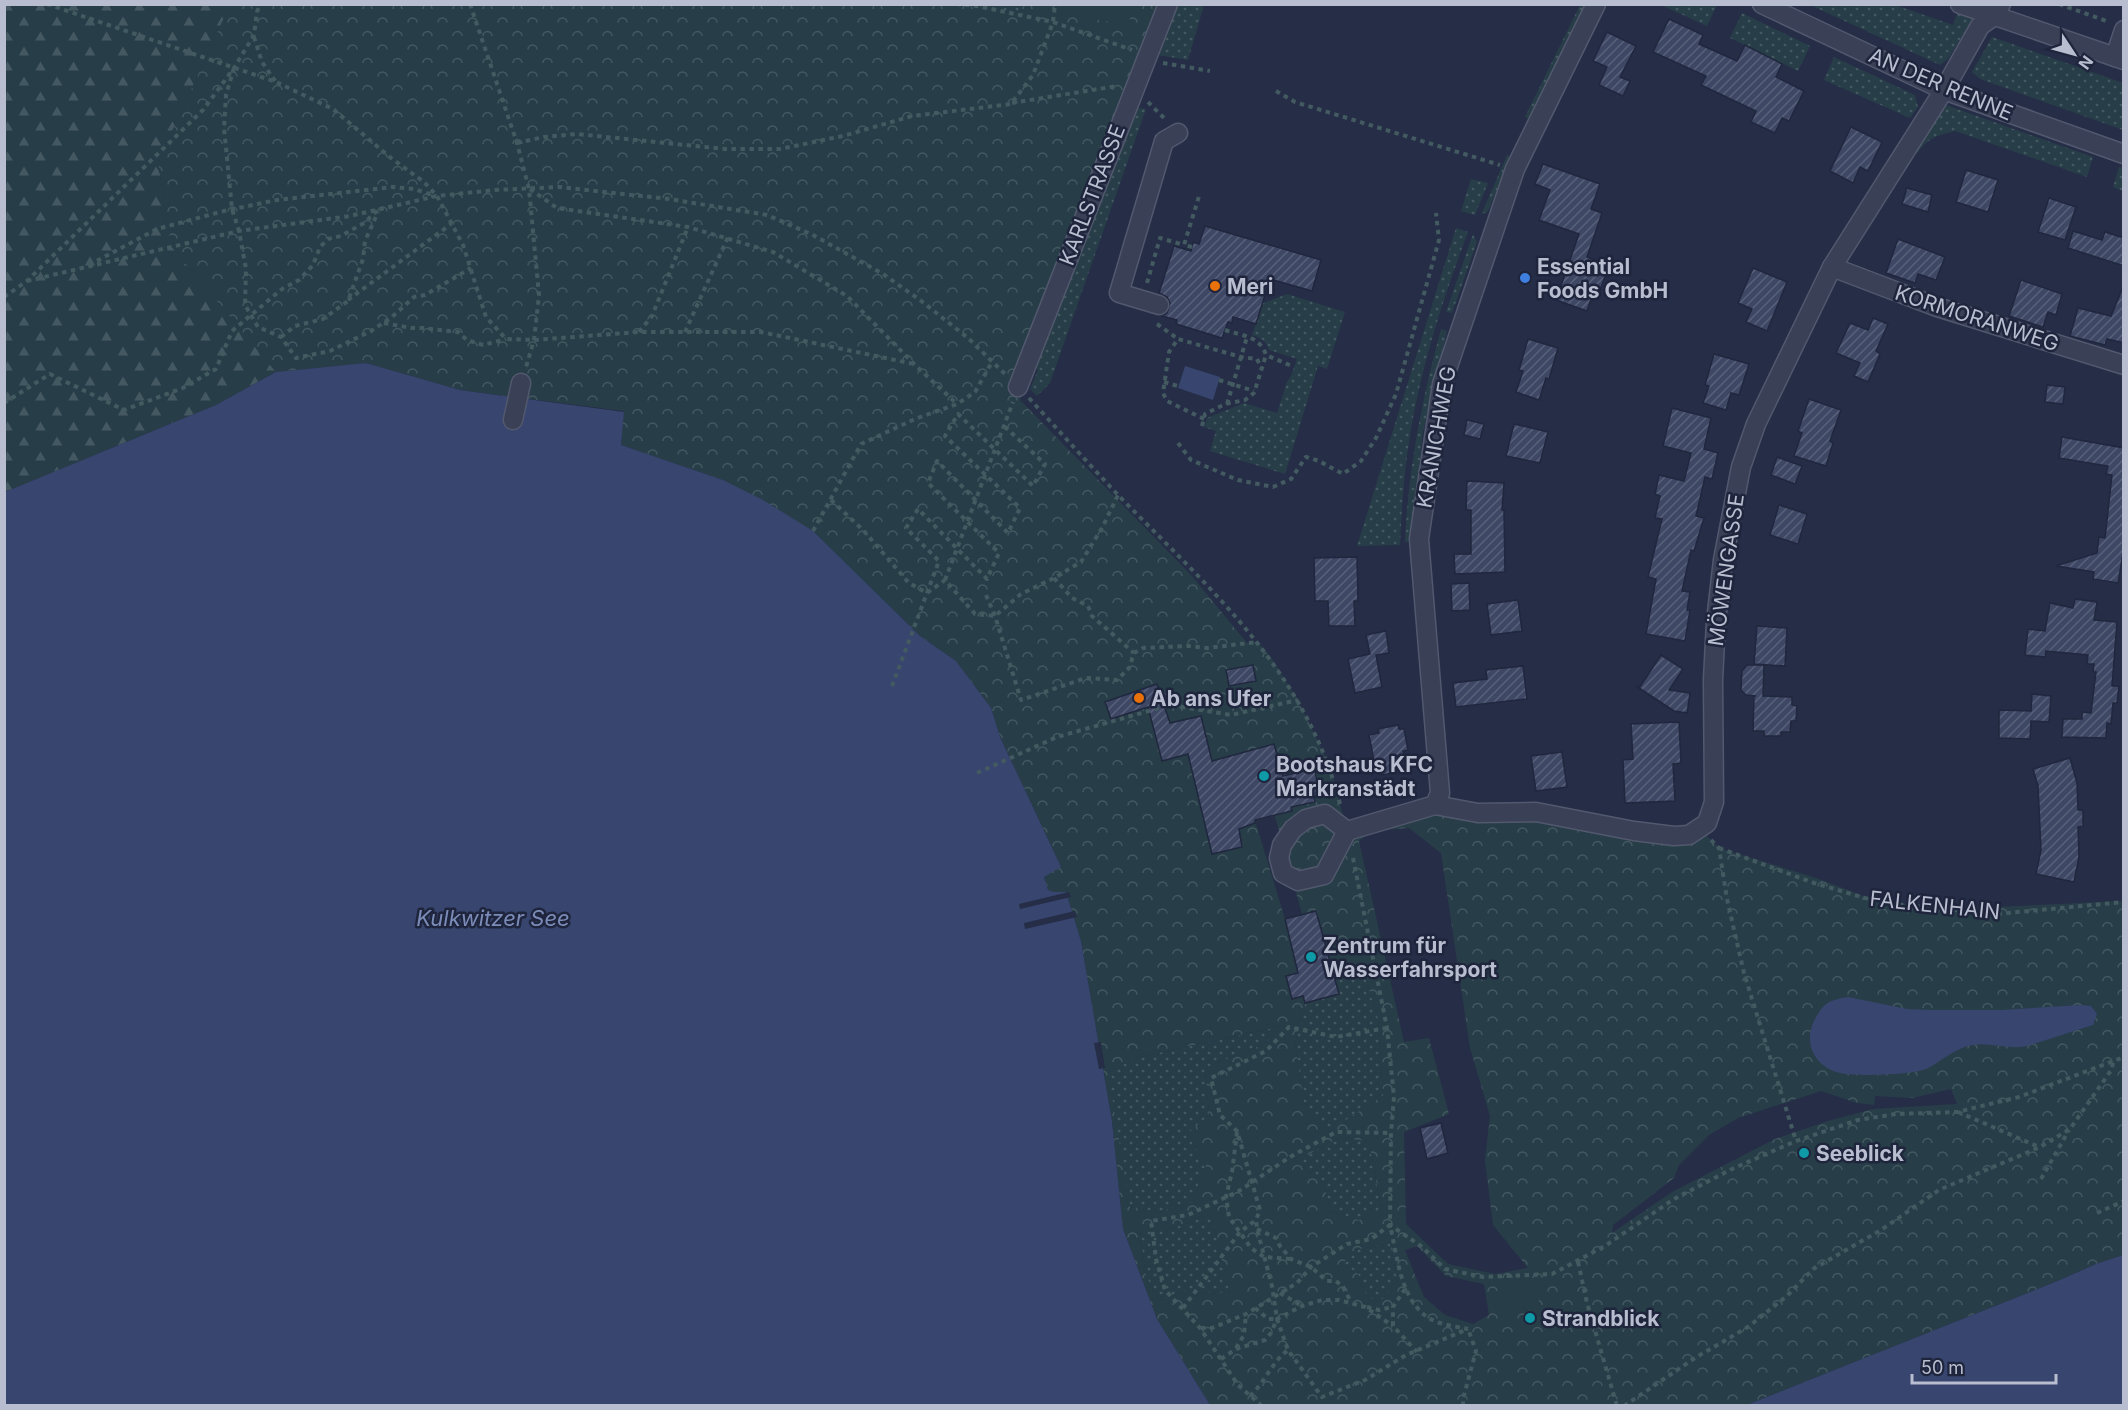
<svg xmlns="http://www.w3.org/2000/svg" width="2128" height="1410" font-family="Inter,sans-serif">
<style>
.grass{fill:url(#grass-dots)}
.forest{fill:url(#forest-firs)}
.park{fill:url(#park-crowns);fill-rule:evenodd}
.pitch{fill:#273e48}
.water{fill:#37456f}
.pier{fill:#252d47}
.building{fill:url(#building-hatch);stroke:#20273e;stroke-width:1.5}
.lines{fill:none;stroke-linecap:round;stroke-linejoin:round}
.minor-casing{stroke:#52586e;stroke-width:21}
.path{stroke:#435a61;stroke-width:4;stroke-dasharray:4.5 4.5;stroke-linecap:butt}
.minor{stroke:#3a4156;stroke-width:18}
.shop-dot{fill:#3f7fe0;stroke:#1e253c;stroke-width:2}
.food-dot{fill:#e8710a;stroke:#1e253c;stroke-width:2}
.culture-dot{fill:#0f9aa8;stroke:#1e253c;stroke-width:2}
.labels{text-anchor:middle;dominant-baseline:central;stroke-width:5;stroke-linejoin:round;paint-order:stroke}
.street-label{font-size:21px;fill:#b8bdcf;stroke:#1e253c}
.poi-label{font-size:21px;font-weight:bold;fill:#b8bdcf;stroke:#1e253c;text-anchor:start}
.water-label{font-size:22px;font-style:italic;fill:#7c8cb9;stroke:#1e253c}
</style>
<defs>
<pattern id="grass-dots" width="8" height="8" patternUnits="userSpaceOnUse" patternTransform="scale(1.5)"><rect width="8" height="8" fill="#273e48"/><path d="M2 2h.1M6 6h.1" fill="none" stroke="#445861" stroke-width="1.8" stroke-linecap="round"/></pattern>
<pattern id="forest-firs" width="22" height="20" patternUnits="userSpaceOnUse" patternTransform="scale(1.5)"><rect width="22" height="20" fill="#273e48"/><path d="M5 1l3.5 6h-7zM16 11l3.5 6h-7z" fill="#445861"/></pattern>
<pattern id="park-crowns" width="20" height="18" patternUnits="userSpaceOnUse" patternTransform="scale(1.5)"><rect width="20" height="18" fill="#273e48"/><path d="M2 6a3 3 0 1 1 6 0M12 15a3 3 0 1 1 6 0" fill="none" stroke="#445861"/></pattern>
<pattern id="building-hatch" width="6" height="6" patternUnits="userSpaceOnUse" patternTransform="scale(1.5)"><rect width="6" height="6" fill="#3e4865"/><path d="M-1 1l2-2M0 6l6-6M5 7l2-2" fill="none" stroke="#58607a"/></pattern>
</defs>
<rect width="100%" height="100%" fill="#252d47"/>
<g class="grass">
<polygon points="956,5 1024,5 1017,14"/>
<polygon points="1177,5 1204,5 1188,60 1158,55"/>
<polygon points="1580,5 1586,5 1530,119 1525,117"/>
<polygon points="1661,5 1717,5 1707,26"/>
<polygon points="1810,5 1895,5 1953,25 1960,5 1974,17 1948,59 1940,65"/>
<polygon points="1742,13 1810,46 1798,71 1730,38"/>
<polygon points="1992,37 2123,83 2123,130 1980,79 1972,72"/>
<polygon points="1834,57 1915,95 1918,107 1910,118 1824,80"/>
<path d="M1946,105L2093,157L2087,177L1955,131C1941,134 1925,139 1918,152L1911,147L1933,113Z"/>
<polygon points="1135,107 1146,109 1050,383 1037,396 1030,389 1038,370 1035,367"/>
<polygon points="1507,155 1511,157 1488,211 1481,215"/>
<polygon points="2119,167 2123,168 2123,191 2113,187"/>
<polygon points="1471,179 1488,183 1475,215 1461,211"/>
<path d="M1456,228L1468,232C1447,288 1428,345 1416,403C1406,450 1402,497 1400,545L1357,546Z"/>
<polygon points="1473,234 1477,242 1452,313 1446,312"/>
<path d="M1287,294L1345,312L1327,369L1318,366L1285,474L1210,451L1216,431L1204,427L1207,418L1244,403L1277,413L1287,382L1291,376L1297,359L1269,350C1266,341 1261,338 1252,335L1263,303Z"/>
<path d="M1441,329L1447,331L1423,432L1411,541L1405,542C1408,469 1422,399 1441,329Z"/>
<polygon points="1362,968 1378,1018 1383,1096 1330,1131 1304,1102 1295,1045 1305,1003 1334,969"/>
<polygon points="1282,1026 1266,1043 1205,1068 1209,1115 1188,1135 1206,1165 1192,1202 1159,1212 1129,1207 1108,1073 1135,1058"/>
<polygon points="1338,1138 1369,1141 1381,1209 1359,1220 1331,1212 1323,1181 1296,1161"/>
<polygon points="1211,1214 1230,1293 1185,1292 1159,1301 1146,1276 1140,1229 1165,1231"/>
<polygon points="1390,1243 1398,1282 1380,1302 1367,1297 1358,1274 1342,1263 1355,1250"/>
</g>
<polygon class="forest" points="5,5 230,5 158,162 171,246 276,372 216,405 5,492"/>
<path class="park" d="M956,4L1017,14L1024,5H1168L1135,83L1020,400L1191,575L1247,643L1258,642L1272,659L1298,700L1330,766L1347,831L1435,805L1634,831L1700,829L1719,848L1816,878L1882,903L1997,907L2123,901V1255L2096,1264L2060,1280L1747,1405H1210L1157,1319L1123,1229L1112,1121L1081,941L1066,892H1054L1048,890L1044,876L1061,867L1000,737L991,708L956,661L920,636L813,531L723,480L621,445L624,411L460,390L366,363L276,372L171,246L158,162L230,5ZM1275,816L1302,914L1285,919L1255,821ZM1409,828L1441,853L1470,1048L1490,1116L1485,1160L1493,1225L1528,1268L1495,1274L1448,1264L1406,1224L1404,1132L1449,1114L1429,1038L1404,1042L1359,841L1373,831ZM1362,968L1378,1018L1383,1096L1330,1130L1304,1102L1295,1045L1305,1003L1339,994L1334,969ZM1281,1026L1266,1043L1205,1068L1209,1115L1187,1134L1206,1165L1192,1202L1159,1212L1130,1207L1108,1073L1135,1058ZM1951,1089L1957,1104L1873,1109L1828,1121L1775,1139L1672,1192L1612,1233L1613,1225L1674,1178L1679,1165L1709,1135L1738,1118L1821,1091L1857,1103L1874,1105L1875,1096L1912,1098ZM1338,1138L1369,1141L1381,1208L1359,1220L1331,1212L1323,1181L1297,1161ZM1211,1214L1230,1293L1185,1292L1159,1301L1146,1276L1140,1230L1165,1231ZM1390,1243L1398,1282L1380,1302L1367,1297L1358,1274L1343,1263L1355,1250ZM1417,1246L1446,1276L1484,1284L1489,1315L1473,1324L1445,1315L1424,1297L1405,1250Z"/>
<g class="pitch">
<polygon points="1061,5 1061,4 1132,5 1129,25 1059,13"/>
<polygon points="1534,1283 1540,1306 1498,1316 1492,1292"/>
</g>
<g class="water">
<polygon points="366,363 460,390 624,412 621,445 723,480 763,500 813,531 920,636 956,661 991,708 1000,737 1061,867 1044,877 1048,890 1054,892 1066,892 1081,941 1112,1121 1123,1229 1157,1319 1210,1405 5,1406 5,492 216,405 276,372"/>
<polygon points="1185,366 1220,377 1213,400 1178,388"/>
<path d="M1848,997L1907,1009L1933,1010H2001L2081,1005L2091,1006L2097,1014L2093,1025L2027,1046C2009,1050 1990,1042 1972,1045C1954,1049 1943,1060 1928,1068C1916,1075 1861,1076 1846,1074C1819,1071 1803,1048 1813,1023C1816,1016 1821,1008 1826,1004C1832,1000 1841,998 1848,997Z"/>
<polygon points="2123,1255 2123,1405 1747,1405 2060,1280 2096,1264"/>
</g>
<g class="pier">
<polygon points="1069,892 1071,897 1020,909 1019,904"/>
<polygon points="1075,911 1077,917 1025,929 1024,923"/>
<polygon points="1101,1042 1105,1068 1099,1069 1094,1043"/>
</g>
<g class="building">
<polygon points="1669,19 1703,35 1699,44 1737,61 1745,45 1782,64 1776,77 1804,91 1789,121 1782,118 1775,133 1751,122 1756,111 1701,85 1706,76 1653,52"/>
<polygon points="1607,32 1636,46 1620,77 1630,81 1623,96 1599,85 1607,67 1593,61"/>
<polygon points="1851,127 1882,142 1868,171 1860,167 1853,183 1830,171"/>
<polygon points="1543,164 1600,184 1591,209 1602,213 1587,257 1609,265 1599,293 1593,293 1587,311 1556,300 1579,234 1539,220 1550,190 1535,184"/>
<polygon points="1966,170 1998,180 1988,212 1956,202"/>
<polygon points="1907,188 1932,195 1928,212 1902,204"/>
<polygon points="2049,198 2076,207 2065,240 2038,232"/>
<polygon points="1205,226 1321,260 1312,291 1270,279 1256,324 1233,317 1232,323 1228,322 1222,338 1176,324 1177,320 1162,316 1167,313 1170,303 1167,297 1159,293 1174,246 1191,251 1193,242 1199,244"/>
<polygon points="2073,231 2102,240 2105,232 2124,238 2124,266 2068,248"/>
<polygon points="1898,239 1945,257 1936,280 1918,274 1915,283 1886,273"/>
<polygon points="1753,268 1787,282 1767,331 1746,322 1752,309 1738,303"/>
<polygon points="2021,280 2062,294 2056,315 2048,312 2043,327 2009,316"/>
<polygon points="2123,287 2124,343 2107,339 2105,345 2070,336 2078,308 2111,316"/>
<polygon points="1873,318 1888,324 1876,351 1880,354 1868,382 1854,376 1860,363 1836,353 1850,323 1868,330"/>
<polygon points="1528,339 1558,348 1549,379 1546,378 1539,400 1516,392 1523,371 1519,370"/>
<polygon points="1714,354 1749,364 1739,395 1731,393 1726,410 1703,403 1709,386 1705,385"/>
<polygon points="2047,385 2065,387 2063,404 2045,402"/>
<polygon points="1809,399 1841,410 1830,441 1833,443 1826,466 1794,456 1802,433 1798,431"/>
<polygon points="1672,408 1711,418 1704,449 1718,453 1712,479 1705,477 1696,516 1704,518 1694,551 1691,550 1682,591 1690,592 1687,610 1690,610 1685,641 1646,634 1656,579 1648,577 1662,519 1655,518 1660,496 1655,494 1659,475 1684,481 1691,453 1663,446"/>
<polygon points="1467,420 1484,424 1480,439 1464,435"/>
<polygon points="1514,424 1548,432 1540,463 1506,456"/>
<polygon points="2062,437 2124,448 2124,547 2118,583 2093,579 2094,572 2056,566 2097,553 2099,537 2105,538 2112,475 2106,474 2108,466 2059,458"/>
<polygon points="1777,457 1802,466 1795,484 1771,475"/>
<polygon points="1467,481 1504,483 1502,510 1504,510 1505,572 1455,574 1454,554 1471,554 1471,510 1466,510"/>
<polygon points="1779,505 1807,514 1798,544 1770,535"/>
<polygon points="1357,557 1358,601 1354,601 1355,626 1329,626 1328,601 1315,601 1314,558"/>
<polygon points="1469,583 1470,610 1452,611 1451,584"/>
<polygon points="2075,599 2097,602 2094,620 2117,622 2112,686 2119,686 2117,703 2113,703 2111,724 2107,723 2106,738 2062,737 2063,719 2082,719 2082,712 2091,713 2096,672 2093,672 2094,664 2087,664 2088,655 2046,651 2045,657 2025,655 2028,629 2045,631 2050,603 2073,608"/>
<polygon points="1518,600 1522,631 1491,635 1487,604"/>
<polygon points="1757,626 1787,628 1785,666 1754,664"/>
<polygon points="1386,631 1389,653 1376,655 1382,687 1355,693 1348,659 1370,654 1366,635"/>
<polygon points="1661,655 1683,669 1669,690 1690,693 1687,713 1674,711 1636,686 1640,687"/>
<polygon points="1253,665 1256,681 1229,686 1226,670"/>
<polygon points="1747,665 1764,665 1763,696 1792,697 1792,705 1797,706 1796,721 1791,721 1790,732 1781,732 1781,736 1764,736 1764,731 1753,731 1754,696 1756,696 1746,695 1741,690 1742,671"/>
<polygon points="1523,666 1527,699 1456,707 1453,683 1487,679 1486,670"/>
<polygon points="1157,684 1170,723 1201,716 1212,761 1274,744 1283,776 1314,768 1321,795 1314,797 1315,802 1291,807 1292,811 1255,820 1255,823 1239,829 1242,847 1212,854 1188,754 1162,761 1148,707 1111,719 1105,702"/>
<polygon points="2032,694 2051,696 2049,722 2031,721 2030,739 1999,738 1999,710 2031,711"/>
<polygon points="1679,722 1681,763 1673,764 1675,801 1625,803 1623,760 1633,759 1631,724"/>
<polygon points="1398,725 1399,729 1404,729 1408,750 1403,751 1404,755 1396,756 1399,772 1382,775 1379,760 1374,761 1369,735 1379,733 1378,729"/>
<polygon points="1562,752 1567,787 1536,791 1531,756"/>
<polygon points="2070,758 2077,783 2078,810 2083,810 2083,826 2078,827 2079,857 2074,882 2036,874 2041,850 2038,786 2033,769"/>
<polygon points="1316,911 1339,994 1305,1003 1303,996 1292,999 1286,976 1298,973 1285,919"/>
<polygon points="1441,1123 1448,1153 1427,1159 1420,1128"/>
</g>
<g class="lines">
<defs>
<g id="minor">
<polyline points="1762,4 1944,90 2124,154"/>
<polyline points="1960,4 2124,60"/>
<polyline points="2115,57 2124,30"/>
<polyline points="1832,267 1937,307 2124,365"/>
<polyline points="1159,305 1119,293 1164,141 1178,133"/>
<polyline points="1018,387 1168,4"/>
<polyline points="513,420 521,383"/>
<polyline points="1435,805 1478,813 1536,812 1634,831 1674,836 1689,835 1707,823 1714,802 1713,680 1716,621 1723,560 1741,467 1756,424 1832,267 1944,90 1980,26 1994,16 2001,4"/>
<polygon points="1325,814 1347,831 1324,875 1298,881 1283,873 1279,858 1282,845 1293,829 1306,819"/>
<polyline points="1347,831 1435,805 1440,793 1419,539 1442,384 1515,169 1596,4"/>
</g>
</defs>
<use href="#minor" class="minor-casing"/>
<g class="path">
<polyline points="47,4 276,82 333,109 391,158 424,182 437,196 463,245 486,317 506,339 534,340 639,332 761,332 914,364"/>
<polyline points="470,4 517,143 529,189 539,295 534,340 526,367"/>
<polyline points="956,4 977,6 1053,22 1132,50"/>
<polyline points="2059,4 2109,22"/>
<polyline points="254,37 262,62 275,81"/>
<polyline points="1163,63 1210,71"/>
<polyline points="234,68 226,95 224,128 232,209 239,231 246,269 245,305 258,327 281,337 296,358 330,351 371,331 392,317 414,297 425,295 471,268"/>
<polyline points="1276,91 1295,102 1500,165"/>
<polyline points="1148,102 1166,120"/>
<polyline points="1012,103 1117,86"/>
<polyline points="517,143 544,137 577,134 725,149 780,149 843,136 912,116 1011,104 1033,75 1053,22 1055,4"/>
<polyline points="530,189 557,208 688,227 773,252 847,296 914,364 957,404"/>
<polyline points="1192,247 1184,245 1200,193"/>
<polyline points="89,265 157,229 224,211 277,200 392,187 414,189 436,196"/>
<polyline points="27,281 239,231 350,216 437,196 495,190 559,187 669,199 767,215 813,235 883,274 920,300 968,338 1005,374"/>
<polyline points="1147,283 1160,238 1184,245"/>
<polyline points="4,297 27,281 203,110 234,68 254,35 257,12 260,4"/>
<polyline points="348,300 451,224"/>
<polyline points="384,323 411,328 423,328 458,332 467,340 483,345 506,339"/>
<polyline points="1157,324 1178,339"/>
<path d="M1225,330C1243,336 1260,336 1266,355L1294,367"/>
<polyline points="639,332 652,316 688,227"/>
<polyline points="685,332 728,237"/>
<polyline points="281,337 295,326 323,319 348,301 363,259 365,241 378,212"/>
<polyline points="1219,380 1254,391"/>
<polyline points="1164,382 1178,386"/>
<path d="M1029,398C1059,431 1088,463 1118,495C1209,588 1307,672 1340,804"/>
<polyline points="4,403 50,374 124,410 183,388 216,369 232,331 282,289 299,280 313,265 320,247 328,239 341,236 364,223 378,210"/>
<polyline points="1227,404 1247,337"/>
<polyline points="1204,419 1167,401 1163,393 1169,352 1178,339 1241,357 1257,359 1262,369"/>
<polyline points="1202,426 1205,414 1225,404 1245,400 1254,393 1266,355"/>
<polyline points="1178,443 1191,460 1238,480 1273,487 1291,479 1306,457 1319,461 1343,474 1361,461 1376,438 1396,394 1439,240 1436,213"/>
<polyline points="831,500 863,530 909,583 927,593 945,580 975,614 995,616 1021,594 1054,578 1081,562 1102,528 1118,495"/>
<polyline points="813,531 861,444 915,419 957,404 975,392 992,362"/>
<polyline points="1054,578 1072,598 1088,606 1092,616 1134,653"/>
<polyline points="945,580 1013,402"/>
<polyline points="986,595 995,616 1021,700 1086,678 1117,680 1129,668 1134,653 1143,648 1188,646 1207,648 1257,642"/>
<polyline points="892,686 939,561 906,528 918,509 987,579 999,553 928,483 937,461 1008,533 1020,508 945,436 958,414 1033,486 1045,464 1004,426"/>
<polyline points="977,773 1057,737 1170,705 1231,715 1298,700"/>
<polyline points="1711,840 1719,848 1727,899 1744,973 1796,1141"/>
<polyline points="1719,848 1814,883 1882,903 1997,914 2124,902"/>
<polyline points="1353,858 1387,1028 1394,1097 1391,1133 1390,1225 1421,1246 1445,1269 1483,1277 1552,1274 1605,1246 1674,1199 1732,1169 1796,1141 1858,1120 1896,1114 1957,1112 2019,1097 2124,1057"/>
<polyline points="1387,1028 1336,1037 1289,1027 1266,1051 1211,1078 1220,1115 1237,1131 1260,1210 1256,1220 1257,1229 1272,1286 1277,1319 1288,1350 1322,1397 1365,1380 1406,1355 1468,1329"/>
<polyline points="1958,1112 2039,1147"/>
<polyline points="1237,1132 1232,1172 1226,1197 1229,1217 1251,1248 1264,1257 1291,1259"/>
<polyline points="2041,1179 2069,1130"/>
<polyline points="2097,1213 2124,1201"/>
<polyline points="1257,1229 1276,1238 1280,1246 1291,1259 1311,1267 1327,1281 1336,1281 1343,1287 1351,1302"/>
<polyline points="1578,1262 1587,1303 1617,1406"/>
<polyline points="1405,1289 1393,1307 1393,1326 1417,1352"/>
<polyline points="1280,1293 1302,1306"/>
<polyline points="1367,1307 1379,1310 1393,1307"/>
<polyline points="1183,1308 1240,1232 1256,1220"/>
<polyline points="1255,1308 1268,1319 1277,1319"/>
<path d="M1201,1328H1212L1246,1314L1297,1283L1311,1267L1347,1244L1371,1239L1390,1225C1398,1259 1401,1311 1440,1323C1449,1326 1459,1327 1468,1329"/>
<polyline points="1236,1348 1244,1335 1246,1314"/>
<polyline points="1221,1359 1236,1349 1265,1340 1271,1333 1277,1319 1302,1306 1322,1300 1339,1300 1365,1307 1393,1326"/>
<path d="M1250,1396C1265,1382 1272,1362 1288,1350"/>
<polyline points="1262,1406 1238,1385 1200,1328 1165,1290 1156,1259 1151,1221 1188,1215 1239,1191 1290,1157 1336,1132 1391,1133"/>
<polyline points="1463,1406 1463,1399 1476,1351 1468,1329"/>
<polyline points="1624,1406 1695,1358 1748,1327 1787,1296 1813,1269 1881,1230 1939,1190 2040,1147 2070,1129 2112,1069 2113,1061"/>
</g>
<use href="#minor" class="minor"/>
</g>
<circle class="shop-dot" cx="1525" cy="278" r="6"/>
<g class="food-dot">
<circle cx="1215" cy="286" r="6"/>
<circle cx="1139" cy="698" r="6"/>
</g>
<g class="culture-dot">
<circle cx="1264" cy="776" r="6"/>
<circle cx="1311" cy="957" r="6"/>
<circle cx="1804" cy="1153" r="6"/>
<circle cx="1530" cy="1318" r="6"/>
</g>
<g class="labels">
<g class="street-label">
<text transform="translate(1941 84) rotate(23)">AN DER RENNE</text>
<text transform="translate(1092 195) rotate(-69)">KARLSTRASSE</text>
<text transform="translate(1977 318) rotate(18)">KORMORANWEG</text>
<text transform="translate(1436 437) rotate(-80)">KRANICHWEG</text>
<text transform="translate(1726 570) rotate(-82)">MÖWENGASSE</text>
<text transform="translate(1935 905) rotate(6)">FALKENHAIN</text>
</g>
<g class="poi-label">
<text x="1537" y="266">Essential<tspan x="1537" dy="24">Foods GmbH</tspan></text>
<text x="1227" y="286">Meri</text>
<text x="1151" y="698">Ab ans Ufer</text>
<text x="1276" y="764">Bootshaus KFC<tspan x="1276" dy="24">Markranstädt</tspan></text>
<text x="1323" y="945">Zentrum für<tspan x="1323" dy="24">Wasserfahrsport</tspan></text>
<text x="1816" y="1153">Seeblick</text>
<text x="1542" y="1318">Strandblick</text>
</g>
<g class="water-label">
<text x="493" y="918">Kulkwitzer See</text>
</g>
</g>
<rect width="2128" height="1410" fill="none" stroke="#b8bdcf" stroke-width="12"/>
<g transform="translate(2074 54) rotate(126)" stroke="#1e253c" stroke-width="4.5" paint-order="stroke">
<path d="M0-4.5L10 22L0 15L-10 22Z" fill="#b8bdcf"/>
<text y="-9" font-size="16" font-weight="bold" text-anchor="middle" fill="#b8bdcf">N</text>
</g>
<path d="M1912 1374v9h144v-9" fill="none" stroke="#b8bdcf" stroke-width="3"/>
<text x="1921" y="1374" font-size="18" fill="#b8bdcf" stroke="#1e253c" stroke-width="4.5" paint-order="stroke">50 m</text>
</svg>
